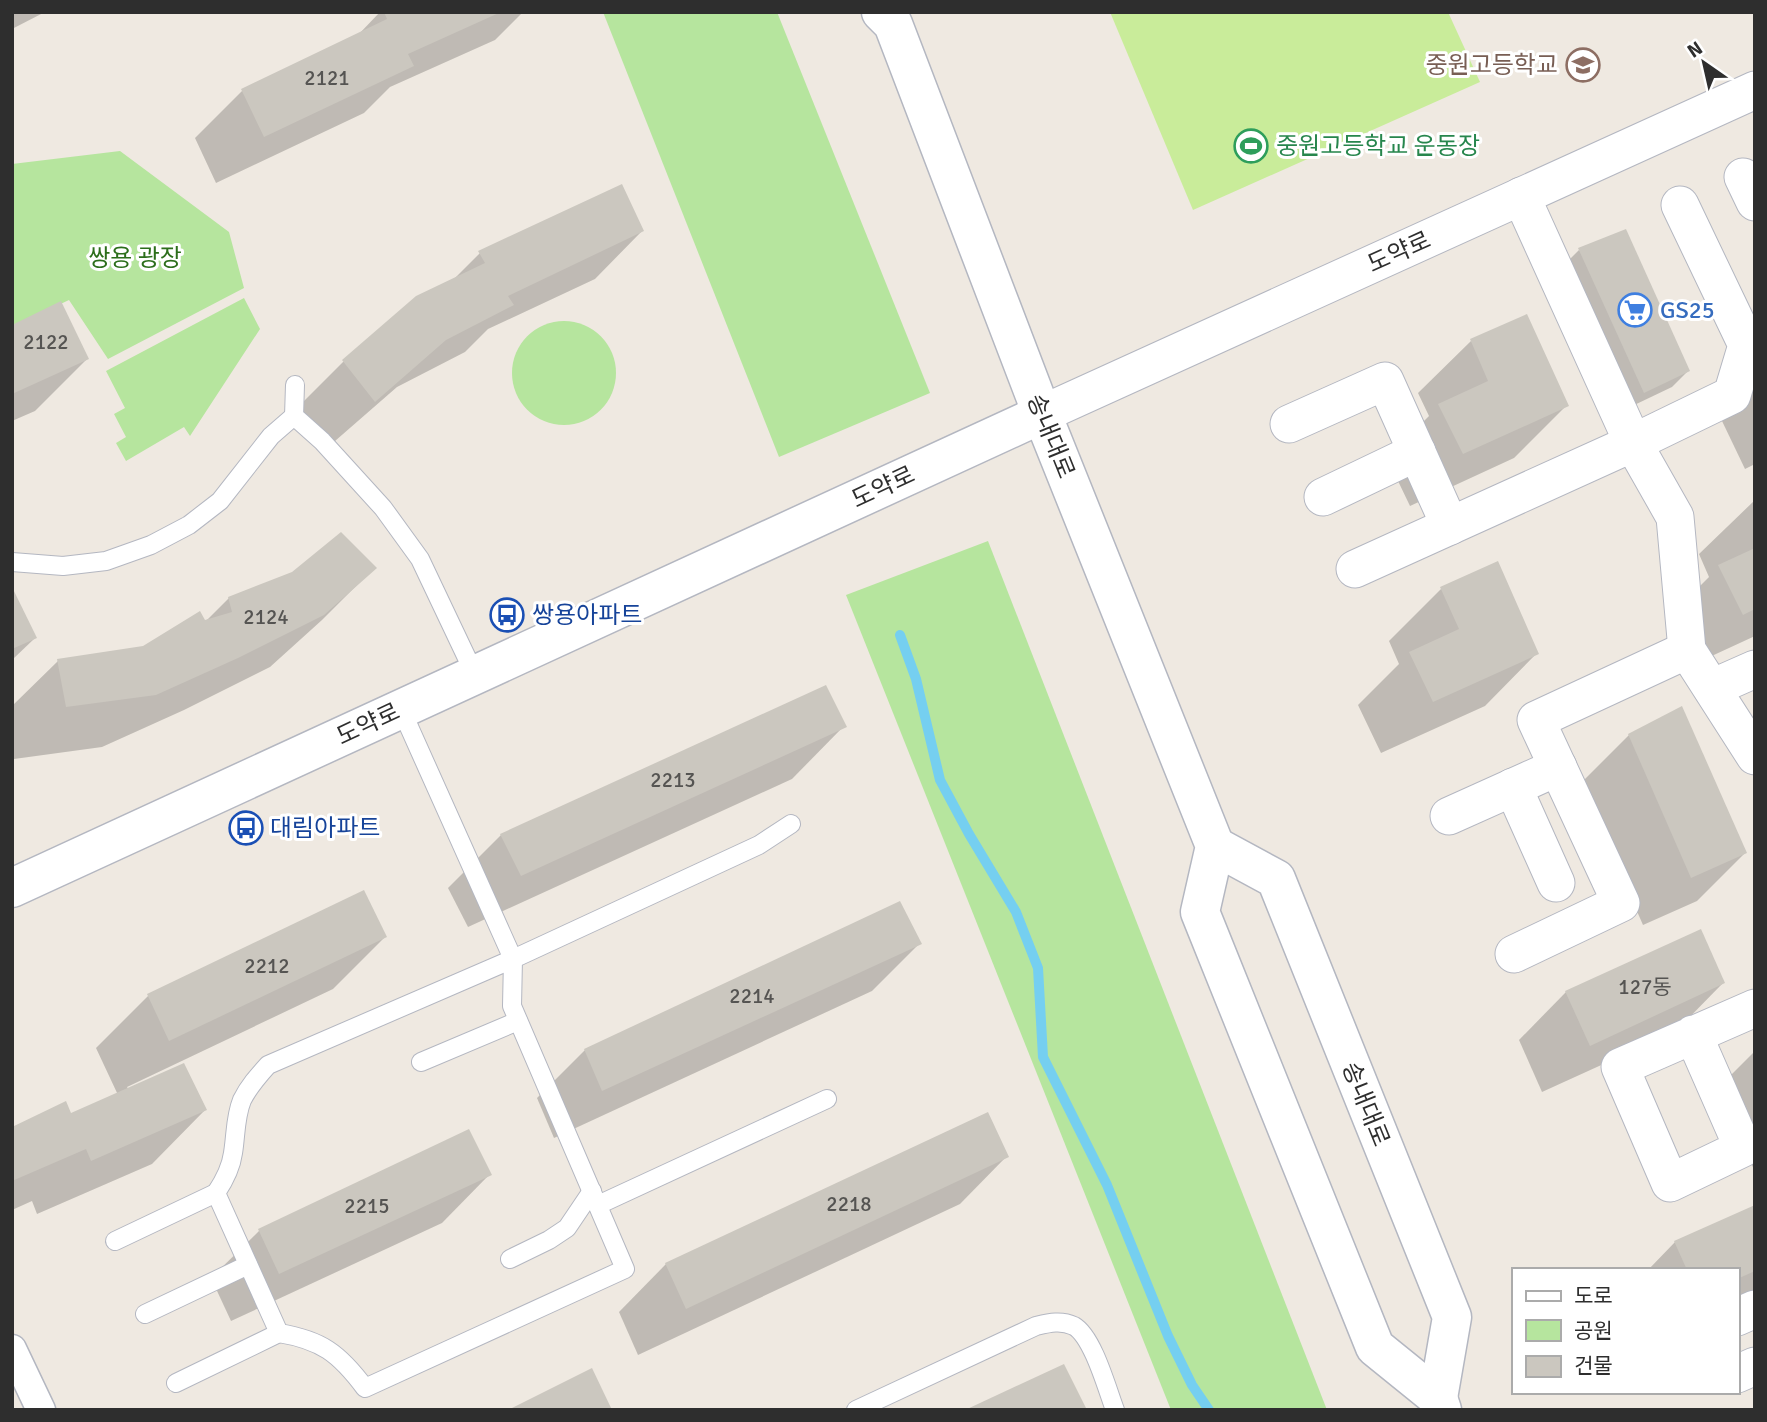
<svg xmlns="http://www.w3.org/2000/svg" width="1767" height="1422" font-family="Signika,'Noto Sans KR',sans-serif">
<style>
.green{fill:#b6e59e}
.pitch{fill:#c9ec9a}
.shadow{fill:#0003}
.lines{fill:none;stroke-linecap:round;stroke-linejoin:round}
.stream{stroke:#75cff0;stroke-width:10}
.building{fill:#cbc7bf}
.service-casing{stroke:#b4b7c1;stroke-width:20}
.pedestrian-casing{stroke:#b4b7c1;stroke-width:31}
.minor-casing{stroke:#b4b7c1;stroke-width:39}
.tertiary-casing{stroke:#b4b7c1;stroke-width:41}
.service{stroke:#fff;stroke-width:18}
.pedestrian{stroke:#fff;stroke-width:28}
.minor{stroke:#fff;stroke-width:37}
.tertiary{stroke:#fff;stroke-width:38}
.labels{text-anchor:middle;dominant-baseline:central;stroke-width:6;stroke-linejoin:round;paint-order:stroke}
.number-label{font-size:21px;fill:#555452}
.education-label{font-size:24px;fill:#785e54;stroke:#fff;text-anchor:end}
.leisure-label{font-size:24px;fill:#27864d;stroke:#fff;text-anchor:start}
.street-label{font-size:24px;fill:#2e2e2e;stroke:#fff}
.park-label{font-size:24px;fill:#2c6e1b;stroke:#fff}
.shop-label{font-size:24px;fill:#366cbe;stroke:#fff;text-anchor:start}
.transit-label{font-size:24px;fill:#164399;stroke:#fff;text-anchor:start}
</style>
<rect width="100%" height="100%" fill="#efe9e1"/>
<g class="green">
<polygon points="603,12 777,12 930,393 779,457"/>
<polygon points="120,151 229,232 244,288 108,359 69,300 12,327 12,164"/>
<polygon points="244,298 260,329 190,436 184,427 126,461 116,443 126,437 114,414 125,408 106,371"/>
<circle cx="564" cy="373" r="52"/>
<polygon points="988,541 1327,1410 1171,1410 846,595"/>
</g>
<polygon class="pitch" points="1110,12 1448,12 1480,82 1193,210"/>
<g class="shadow">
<polygon points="12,12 45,12 12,29"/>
<polygon points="380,12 523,12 495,40 390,87 364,113 216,183 195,138 242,91 358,35"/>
<polygon points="642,231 595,279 488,329 465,352 397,387 327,448 296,409 343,362 417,297 452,281 480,253"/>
<polygon points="1579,250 1688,371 1672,387 1628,408 1563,266"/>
<polygon points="12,327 87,359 35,411 12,421"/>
<polygon points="1471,341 1566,406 1514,458 1410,506 1387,458 1429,416 1418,393"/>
<polygon points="1755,388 1755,464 1745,469 1722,421"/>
<polygon points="1755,500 1755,636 1690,666 1667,619 1709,577 1699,554"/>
<polygon points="374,568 322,620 270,667 184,710 102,747 14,759 12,706 58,661 143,648 204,623 229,598"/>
<polygon points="1442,588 1537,653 1485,706 1381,753 1358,705 1399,664 1389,641"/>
<polygon points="12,591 35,638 12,660"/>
<polygon points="844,726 792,779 468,927 448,888 501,835"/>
<polygon points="1629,735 1745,853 1697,901 1643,925 1581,783"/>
<polygon points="385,937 333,989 127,1087 129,1090 205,1110 152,1164 37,1214 32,1201 12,1210 12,1129 70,1115 118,1095 96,1048 148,996"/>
<polygon points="920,943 872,991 554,1138 537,1098 585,1050"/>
<polygon points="1723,983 1676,1031 1542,1092 1519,1040 1566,992"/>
<polygon points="1755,1051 1755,1172 1718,1088"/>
<polygon points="1007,1156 960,1204 638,1355 619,1312 666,1264"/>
<polygon points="489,1175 442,1223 231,1321 211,1278 259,1231"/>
<polygon points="1755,1206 1755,1295 1737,1303 1737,1270 1648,1270 1675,1242"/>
</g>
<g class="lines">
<polyline class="stream" points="900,635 916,679 940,780 969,834 1016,912 1038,968 1043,1057 1107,1185 1168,1336 1192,1385 1209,1410"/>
</g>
<g class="building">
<polygon points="384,12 501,12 408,54 414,66 264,137 241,89 387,19"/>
<polygon points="622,184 644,231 508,296 514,305 446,340 375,402 342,360 416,296 485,263 478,251"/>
<polygon points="1626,229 1690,371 1644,393 1578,248"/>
<polygon points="61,301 89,359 12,394 12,325"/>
<polygon points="1527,314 1569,406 1463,454 1438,404 1488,381 1470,339"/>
<polygon points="341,532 377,568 324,615 238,658 156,695 66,707 57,659 143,646 200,611 205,620 232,612 228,597 292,572"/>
<polygon points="1755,548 1755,609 1743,615 1718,565"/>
<polygon points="1498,561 1539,654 1433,702 1409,652 1459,629 1440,587"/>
<polygon points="12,587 37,638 12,649"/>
<polygon points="826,685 847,727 521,876 500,834"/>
<polygon points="1682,706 1747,853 1691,878 1628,734"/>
<polygon points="364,890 387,937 169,1041 147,994"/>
<polygon points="900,901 922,944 602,1091 584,1049"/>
<polygon points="1701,929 1725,983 1590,1046 1565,991"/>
<polygon points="184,1063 207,1110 91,1161 86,1149 12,1181 12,1127 66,1101 71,1113"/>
<polygon points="988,1112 1009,1157 686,1309 665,1263"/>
<polygon points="469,1129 492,1175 279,1274 258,1229"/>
<polygon points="1755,1205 1755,1271 1737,1279 1737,1270 1687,1270 1674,1241"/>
<polygon points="1064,1364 1087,1410 965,1410"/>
<polygon points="592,1368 612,1410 508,1410"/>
</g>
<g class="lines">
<defs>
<g id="service">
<polyline points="295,385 294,416 322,441 383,508 420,559 475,675"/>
<polyline points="12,562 63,566 106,561 151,545 189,525 220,501 271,436 294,416"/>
<path d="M401,709L513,959L512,1006L625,1269L365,1388C339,1353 321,1340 279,1333L216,1193C224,1181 231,1168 233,1153C236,1135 235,1117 242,1100C249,1086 258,1076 268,1065L513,959L759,845L791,824"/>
<polyline points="421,1062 518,1021"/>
<polyline points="598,1205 827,1099"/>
<polyline points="115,1241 216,1193"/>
<polyline points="510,1259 549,1240 567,1228 592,1191"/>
<polyline points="145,1314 248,1265"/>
<polyline points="176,1383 279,1333"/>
<path d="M856,1410L1036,1326C1049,1323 1061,1320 1074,1326C1093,1337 1107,1389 1115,1410"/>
</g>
<polyline id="pedestrian" points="12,1349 41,1410"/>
<g id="minor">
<polyline points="1743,177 1755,202"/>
<polyline points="1521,196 1633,443 1675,517 1687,650 1755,756"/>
<polyline points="1042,414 1755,90"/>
<polyline points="1289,424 1385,381 1450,526"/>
<polyline points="1323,497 1417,452"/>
<polyline points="1355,569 1633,443 1732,395 1747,345 1680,205"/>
<polyline points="1712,688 1755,669"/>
<polyline points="1513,787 1556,883"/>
<polyline points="1449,816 1558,767"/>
<polyline points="1514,954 1621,903 1536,720 1687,650"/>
<polyline points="1693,1034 1743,1148 1670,1183 1620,1067 1755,1008"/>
<polyline points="1737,1317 1755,1309"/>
<polyline points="1737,1374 1755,1366"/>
</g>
<g id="tertiary">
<polyline points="881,12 893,24 1042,414 1215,846 1200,912 1375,1347 1438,1398 1442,1410"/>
<polyline points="1215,846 1276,879 1452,1317 1438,1398"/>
<polyline points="12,888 1042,414"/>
</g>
</defs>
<use href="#service" class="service-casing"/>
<use href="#pedestrian" class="pedestrian-casing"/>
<use href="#minor" class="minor-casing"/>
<use href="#tertiary" class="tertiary-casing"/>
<use href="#service" class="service"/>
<use href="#pedestrian" class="pedestrian"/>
<use href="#minor" class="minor"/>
<use href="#tertiary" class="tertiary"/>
</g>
<defs>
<symbol id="school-ring" viewBox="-11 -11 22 22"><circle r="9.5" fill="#fff" stroke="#8d6e63" stroke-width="1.5"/><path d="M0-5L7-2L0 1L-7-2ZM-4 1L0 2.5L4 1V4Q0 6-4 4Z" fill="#8d6e63"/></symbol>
<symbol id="stadium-ring" viewBox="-11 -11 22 22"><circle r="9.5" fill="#fff" stroke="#2e9e5b" stroke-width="1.5"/><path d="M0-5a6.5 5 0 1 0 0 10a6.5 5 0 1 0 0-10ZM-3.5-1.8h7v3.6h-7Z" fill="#2e9e5b"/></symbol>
<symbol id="supermarket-ring" viewBox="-11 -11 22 22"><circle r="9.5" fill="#fff" stroke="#3f7fe0" stroke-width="1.5"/><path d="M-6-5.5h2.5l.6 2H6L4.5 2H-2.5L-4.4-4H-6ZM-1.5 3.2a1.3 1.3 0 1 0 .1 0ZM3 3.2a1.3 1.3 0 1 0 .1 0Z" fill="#3f7fe0"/></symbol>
<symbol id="bus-ring" viewBox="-11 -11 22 22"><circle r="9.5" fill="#fff" stroke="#1a4fb4" stroke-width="1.5"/><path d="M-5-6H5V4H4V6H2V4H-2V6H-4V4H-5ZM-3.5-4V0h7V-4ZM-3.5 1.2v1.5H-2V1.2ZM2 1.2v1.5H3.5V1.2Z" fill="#1a4fb4"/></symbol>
</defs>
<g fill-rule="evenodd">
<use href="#school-ring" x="1564" y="46" width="38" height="38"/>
<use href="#stadium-ring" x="1232" y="127" width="38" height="38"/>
<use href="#supermarket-ring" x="1616" y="291" width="38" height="38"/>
<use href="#bus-ring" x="488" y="596" width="38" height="38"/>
<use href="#bus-ring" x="227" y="809" width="38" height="38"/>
</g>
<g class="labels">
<g class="number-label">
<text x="327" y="78">2121</text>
<text x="46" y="342">2122</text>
<text x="266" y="617">2124</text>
<text x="673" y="780">2213</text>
<text x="267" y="966">2212</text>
<text x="1645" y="987">127동</text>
<text x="752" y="996">2214</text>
<text x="849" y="1204">2218</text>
<text x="367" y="1206">2215</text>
</g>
<g class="education-label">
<text x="1558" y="65">중원고등학교</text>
</g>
<g class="leisure-label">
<text x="1276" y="146">중원고등학교 운동장</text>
</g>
<g class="street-label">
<text transform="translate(1399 252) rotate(-24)">도약로</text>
<text transform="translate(1051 436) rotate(68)">송내대로</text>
<text transform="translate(883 487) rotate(-25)">도약로</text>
<text transform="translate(368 724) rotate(-25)">도약로</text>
<text transform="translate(1366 1104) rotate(68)">송내대로</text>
</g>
<g class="park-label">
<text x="135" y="258">쌍용 광장</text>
</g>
<g class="shop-label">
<text x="1660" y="310">GS25</text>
</g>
<g class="transit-label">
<text x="532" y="615">쌍용아파트</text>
<text x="270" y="828">대림아파트</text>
</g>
</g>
<rect width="1767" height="1422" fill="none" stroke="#2e2e2e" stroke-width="28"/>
<rect x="1512" y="1268" width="228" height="126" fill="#ffffff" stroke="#ababab" stroke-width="2"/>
<rect x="1526" y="1291" width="35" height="10" fill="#ffffff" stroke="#ababab" stroke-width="2"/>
<text x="1574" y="1303" font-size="21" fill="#2e2e2e">도로</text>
<rect x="1526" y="1320" width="35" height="21" fill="#b6e59e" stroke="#ababab" stroke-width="2"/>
<text x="1574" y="1338" font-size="21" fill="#2e2e2e">공원</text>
<rect x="1526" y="1356" width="35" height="21" fill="#cbc7bf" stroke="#ababab" stroke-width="2"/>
<text x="1574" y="1373" font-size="21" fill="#2e2e2e">건물</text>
<g transform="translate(1704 63) rotate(326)" stroke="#ffffff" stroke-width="5" paint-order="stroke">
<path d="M0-5L12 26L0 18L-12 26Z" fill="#2e2e2e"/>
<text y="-10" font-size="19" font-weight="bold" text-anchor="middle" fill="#2e2e2e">N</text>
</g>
</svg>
